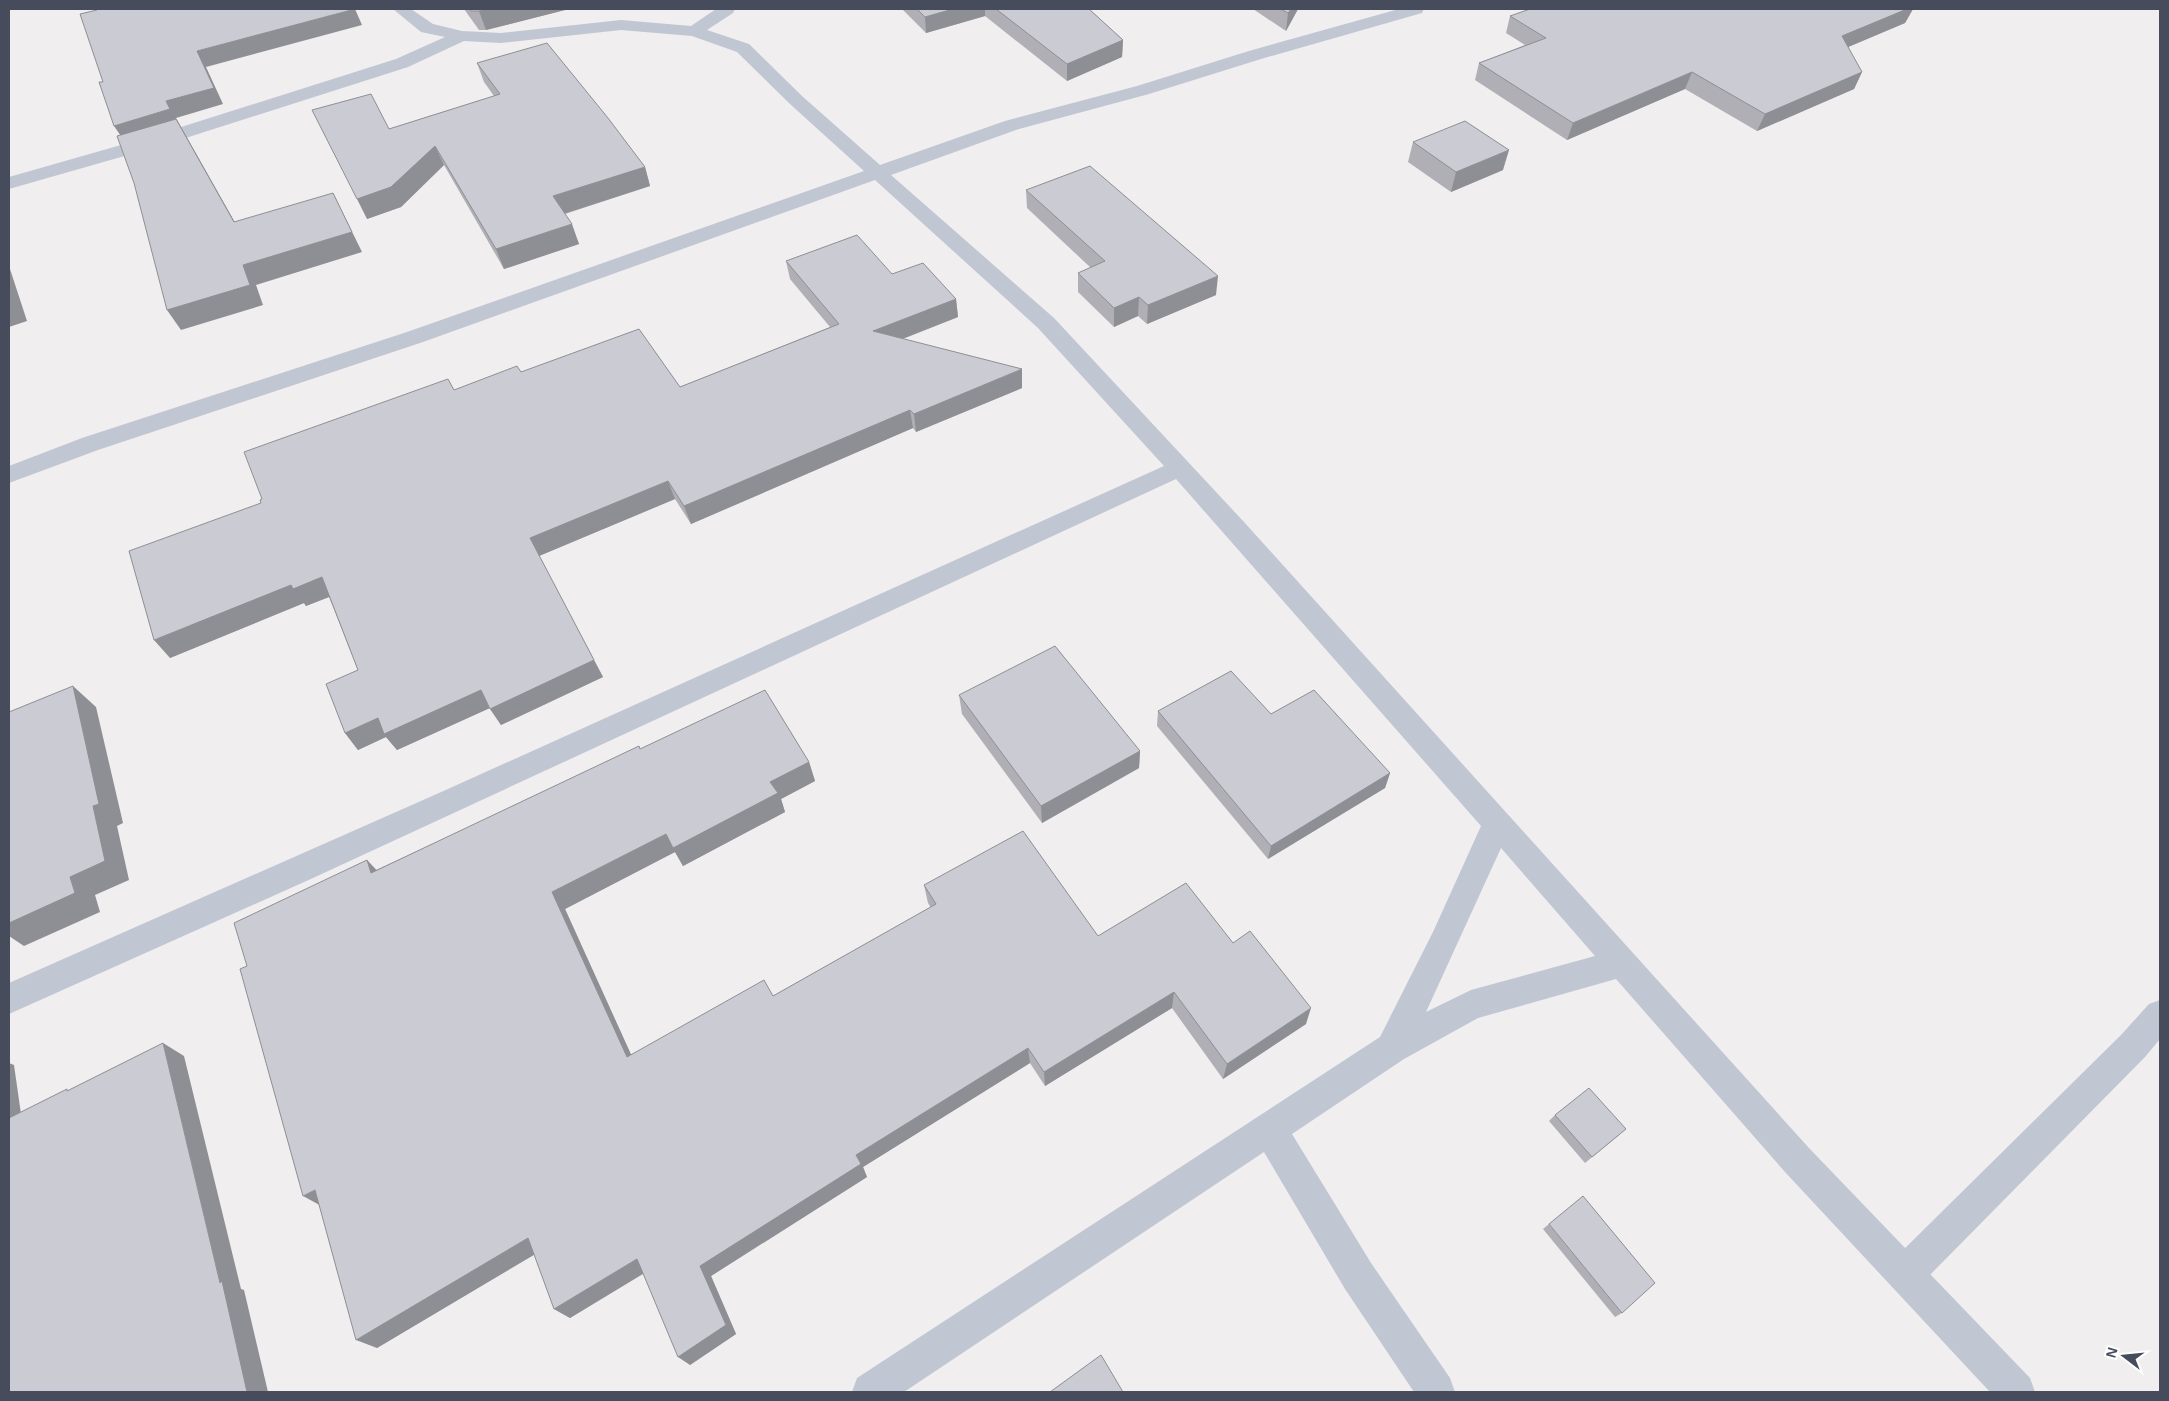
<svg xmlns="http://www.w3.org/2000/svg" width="2169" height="1401" font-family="Helvetica,sans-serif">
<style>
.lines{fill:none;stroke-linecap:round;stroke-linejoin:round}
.service{fill:#c1c6d3;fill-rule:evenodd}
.minor{fill:#c1c6d3;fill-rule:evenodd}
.wall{fill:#afafb5}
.shaded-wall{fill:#8e8f94}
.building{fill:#cbccd3;stroke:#8e8f94}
</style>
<rect width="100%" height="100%" fill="#f0eeee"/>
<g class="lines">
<polygon class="service" points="2160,1000 2160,1039 2145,1057 1918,1287 1905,1292 1892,1287 1887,1274 1892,1261 2121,1035 2149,1004"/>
<path class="minor" d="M393,9H411L433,24L462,31L501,33L621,20L691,26L716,9H735L733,13L707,30L749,44L802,96L880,165L1005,121L1137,86L1249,51L1399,9H1424L1422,13L1261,59L1149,94L1019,129L891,175L1054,318L1244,522L1809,1148L2030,1378L2035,1392H1990L1785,1172L1616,979L1478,1018L1404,1059L1292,1134L1371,1263L1450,1378L1455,1392H1414L1345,1289L1264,1152L904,1392H852L857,1378L1380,1037L1433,932L1481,826L1176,479L313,878L9,1014V983L439,793L1164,466L1038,328L875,180L423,342L98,450L9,483V466L82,438L407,332L864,171L790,104L737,52L692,36L621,30L501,43L464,41L408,67L170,143L9,189V177L156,135L396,59L445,37L421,32ZM1501,848L1595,956L1471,990L1426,1012Z"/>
</g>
<g class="wall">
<polygon points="464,9 569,9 486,30 479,30"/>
<polygon points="902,9 1089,9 1123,40 1122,57 1067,81 985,16 926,33"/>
<polygon points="1253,9 1298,9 1286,31"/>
<polygon points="1530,9 1913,9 1905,23 1848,47 1862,72 1854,89 1757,131 1685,89 1567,140 1475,80 1479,63 1525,45 1506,33 1510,16"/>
<polygon points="477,63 645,167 650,186 565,214 579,244 504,269 444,165 401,207 367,219 389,129 494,96 484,82"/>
<polygon points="1413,142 1503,170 1451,192 1408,162"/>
<polygon points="1026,190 1216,295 1147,324 1138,316 1114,327 1078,292 1078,273 1091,268 1027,208"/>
<polygon points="786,261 892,274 956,299 958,317 903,339 1022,388 916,432 913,428 691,524 675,499 539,556 603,677 501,725 490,708 397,750 386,737 358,750 345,733 358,670 329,597 306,606 304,603 170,658 261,503 454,390 521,372 680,387 830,327 790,279"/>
<polygon points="959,695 1140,751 1139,768 1042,823 962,714"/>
<polygon points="1158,711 1271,714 1390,773 1385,788 1268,859 1157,726"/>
<polygon points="640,749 809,762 815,781 781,799 785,812 683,866 675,852 565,909 631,1055 773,996 931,908 928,903 924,885 1098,936 1233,943 1306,1024 1223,1079 1172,1008 1045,1086 1030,1063 863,1167 867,1177 711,1276 736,1334 690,1365 643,1274 570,1318 554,1309 534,1254 377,1348 319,1205 247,966 367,860 376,870"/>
<polygon points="1555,1115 1619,1135 1585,1163 1549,1121"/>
<polygon points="1549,1224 1622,1313 1615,1317 1543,1229"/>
</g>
<g class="shaded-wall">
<polygon points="355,9 362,25 206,67 223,104 176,118 246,242 125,142 114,126 166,101 197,51"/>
<polygon points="488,9 569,9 486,30 479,11"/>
<polygon points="953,9 985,9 985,16 926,33 925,17"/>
<polygon points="1291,9 1298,9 1286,31 1288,13"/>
<polygon points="1907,9 1913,9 1905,23 1834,53 1842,36"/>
<polygon points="1123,40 1122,57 1067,81 1067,64"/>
<polygon points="1692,72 1685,89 1567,140 1573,123"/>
<polygon points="1862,72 1854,89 1757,131 1765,114"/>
<polygon points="435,146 444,165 401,207 367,219 357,199"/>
<polygon points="1509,150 1503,170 1451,192 1456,172"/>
<polygon points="645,167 650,186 560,215 553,196"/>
<polygon points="333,193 362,252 256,285 263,305 181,330 167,310 243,265"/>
<polygon points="572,224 579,244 504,269 496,249"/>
<polygon points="9,266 27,321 9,327"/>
<polygon points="1218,276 1216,295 1147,324 1148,305"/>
<polygon points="1139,297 1138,316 1114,327 1114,308"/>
<polygon points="956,299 958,317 876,349 873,331"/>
<polygon points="1022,369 1022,388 916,432 914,414"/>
<polygon points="910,410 913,428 691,524 684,506"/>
<polygon points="668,481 675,499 539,556 530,538"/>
<polygon points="322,577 334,595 306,606 304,603 170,658 154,640 291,585"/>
<polygon points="594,660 603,677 501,725 490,709"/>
<polygon points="73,686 96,707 123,823 117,826 129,880 95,895 100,912 24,946 9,936 9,923 70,877 93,806"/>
<polygon points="481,690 492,707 397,750 386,737 358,750 345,733 378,718"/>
<polygon points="1140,751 1139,768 1042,823 1041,806"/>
<polygon points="809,762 815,781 781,799 785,812 683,866 675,852 565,909 639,1072 627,1057 552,892"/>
<polygon points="1390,773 1385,788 1268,859 1271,846"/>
<polygon points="367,860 384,878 371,873"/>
<polygon points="1174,992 1172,1008 1045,1086 1044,1072"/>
<polygon points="1311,1008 1306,1024 1223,1079 1227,1064"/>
<polygon points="163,1043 184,1056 241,1289 244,1290 268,1392 247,1392 220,1283"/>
<polygon points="1028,1048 1030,1063 863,1167 867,1177 711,1276 736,1334 690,1365 678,1357 700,1266 856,1155"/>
<polygon points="9,1063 14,1065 24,1135 9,1128"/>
<polygon points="315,1190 325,1208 303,1196"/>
<polygon points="528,1238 544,1249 377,1348 356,1340"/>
<polygon points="637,1259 649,1270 570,1318 554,1309"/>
</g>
<g class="building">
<polygon points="96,9 355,9 197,51 214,88 166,101 170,109 114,126 99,82 103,82 80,14 97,10"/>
<polygon points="470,9 488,9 479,11 471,11"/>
<polygon points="917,9 953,9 925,17"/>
<polygon points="996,9 1089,9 1123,40 1067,64"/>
<polygon points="1281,9 1291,9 1288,13"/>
<polygon points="1530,9 1907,9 1842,36 1862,72 1765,114 1692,72 1573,123 1479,63 1546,38 1510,16"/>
<polygon points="547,43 608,118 645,167 553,196 572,224 496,249 435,146 391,187 357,199 312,110 371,94 389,129 500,94 477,63"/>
<polygon points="176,119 234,222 333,193 352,232 243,265 250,285 167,310 134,183 117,136"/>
<polygon points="1465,121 1509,150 1456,172 1413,142"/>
<polygon points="1090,166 1218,276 1148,305 1139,297 1114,308 1078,273 1105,261 1026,190"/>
<polygon points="857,235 892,274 923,263 956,299 873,331 1022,369 914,414 910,410 684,506 668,481 530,538 594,660 490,709 481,690 384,734 378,718 345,733 326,684 358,670 322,577 293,589 291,585 154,640 129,551 261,503 260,500 262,499 244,452 448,379 454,390 517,366 521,372 639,329 680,387 839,324 786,261"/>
<polygon points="1055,646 1140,751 1041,806 959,695"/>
<polygon points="1231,671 1271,714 1314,690 1390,773 1271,846 1158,711"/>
<polygon points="73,686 99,804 93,806 105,861 70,877 75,893 9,923 9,712"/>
<polygon points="765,690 809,762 770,782 778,793 673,848 666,834 552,892 627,1057 764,980 773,996 936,904 924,885 1023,831 1098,936 1186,883 1233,943 1250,931 1311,1008 1227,1064 1174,992 1044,1072 1028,1048 856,1155 861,1164 700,1266 726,1325 678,1357 637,1259 554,1309 528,1238 356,1340 315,1190 303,1196 240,969 247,966 234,923 367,860 371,873 639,746 640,749"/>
<polygon points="163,1043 220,1283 222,1281 247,1392 9,1392 9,1118 67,1089 67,1091"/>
<polygon points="1589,1088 1626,1129 1592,1157 1555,1115"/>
<polygon points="1583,1196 1655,1283 1622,1313 1549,1224"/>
<polygon points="1101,1355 1123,1392 1050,1392"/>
</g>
<rect width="2169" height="1401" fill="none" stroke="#464c5b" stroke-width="20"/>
<g transform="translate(2124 1356) rotate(286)" stroke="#ffffff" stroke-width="4" paint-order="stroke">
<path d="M0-4L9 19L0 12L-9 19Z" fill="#464c5b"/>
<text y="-8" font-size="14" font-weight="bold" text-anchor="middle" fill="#464c5b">N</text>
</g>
</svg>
